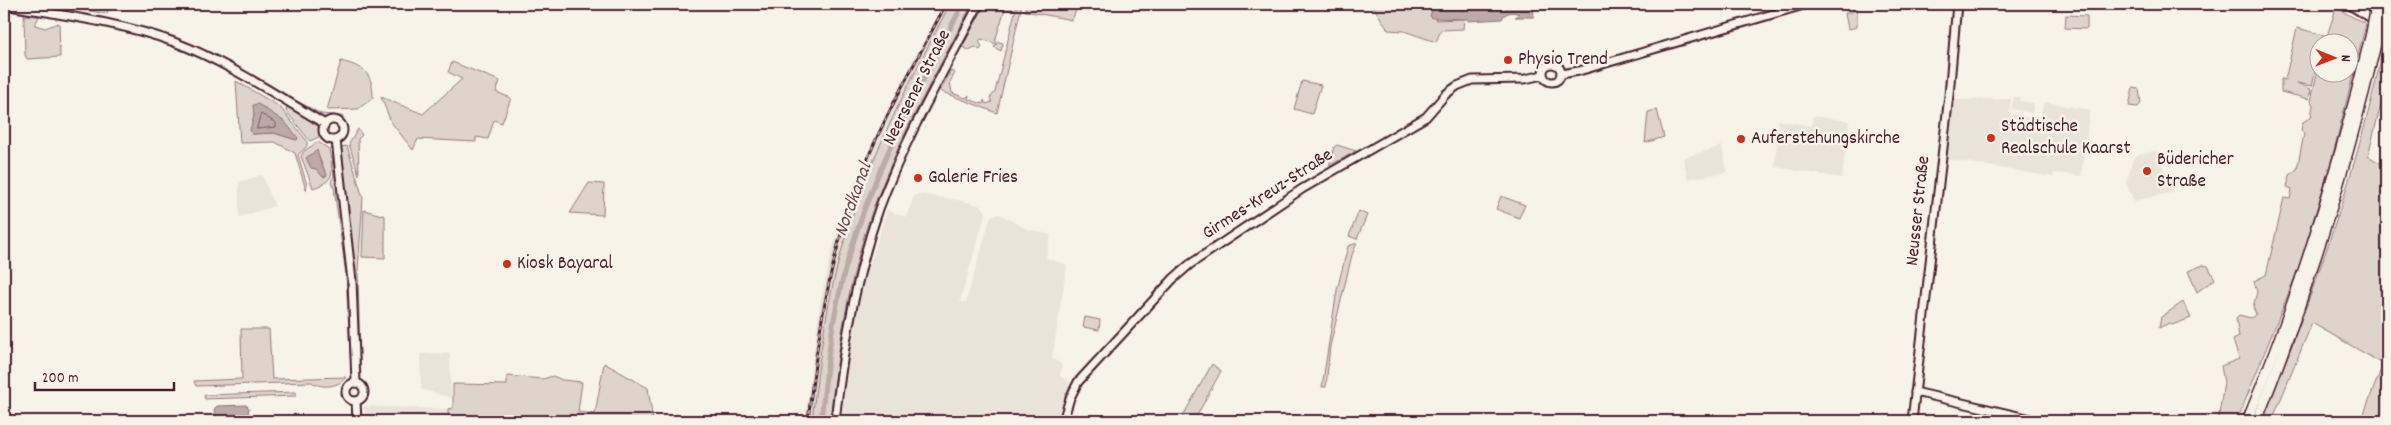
<svg xmlns="http://www.w3.org/2000/svg" width="2391" height="425" font-family="Dekko,sans-serif">
<style>
.built{fill:#eae3da}
.green{fill:#ded4cc;stroke:#947a7c;fill-rule:evenodd}
.water{fill:#bcaaa7;stroke:#8e7275}
.lines{fill:none;stroke-linecap:round;stroke-linejoin:round}
.shore{stroke:#78575d;stroke-width:1}
.canal{stroke:#bcaaa7;stroke-width:5}
.secondary-casing{stroke:#4a1f2b;stroke-width:11}
.highway-casing{stroke:#4a1f2b;stroke-width:12}
.secondary{stroke:#f7f3e8;stroke-width:7}
.highway{stroke:#f7f3e8;stroke-width:9}
.rail-casing{stroke:#4a1f2b;stroke-width:3}
.rail{stroke:#f7f3e8;stroke-width:1;stroke-dasharray:4;stroke-linecap:butt}
.highway-bridge-casing{stroke:#4a1f2b;stroke-width:12;stroke-linecap:butt}
.highway-bridge{stroke:#f7f3e8;stroke-width:9}
.poi-dot{fill:#c8321e;stroke:#f7f3e8;stroke-width:2}
.labels{text-anchor:middle;dominant-baseline:central;stroke-width:5;stroke-linejoin:round;paint-order:stroke}
.poi-label{font-size:19px;fill:#4a1f2b;stroke:#f7f3e8;text-anchor:start}
.street-label{font-size:19px;fill:#4a1f2b;stroke:#f7f3e8}
.water-label{font-size:20px;font-style:italic;fill:#6c4950;stroke:#f7f3e8}
</style>
<rect width="100%" height="100%" fill="#f7f3e8"/>
<filter id="ink" filterUnits="userSpaceOnUse"><feTurbulence type="fractalNoise" baseFrequency=".02" numOctaves="2"/><feDisplacementMap in="SourceGraphic" scale="10" xChannelSelector="R" yChannelSelector="G"/><feConvolveMatrix kernelMatrix="1 2 1 2 8 2 1 2 1" color-interpolation-filters="sRGB"/></filter>
<g filter="url(#ink)">
<g class="built">
<polygon points="944,4 950,4 883,136 855,207 829,296 812,421 805,421 820,304 831,254 846,204 864,162"/>
<polygon points="2014,97 2020,97 2019,101 2034,103 2032,113 2011,109"/>
<polygon points="2011,99 2009,113 2040,121 2043,104 2046,102 2090,110 2081,176 2054,173 2053,177 1947,159 1954,100"/>
<polygon points="1813,116 1849,121 1842,178 1775,167 1778,120 1811,126"/>
<polygon points="1722,146 1727,172 1688,179 1683,158"/>
<polygon points="2156,151 2174,192 2134,201 2126,184 2133,158 2139,154"/>
<polygon points="262,175 275,206 239,217 239,182"/>
<polygon points="919,194 959,200 981,206 986,212 960,302 966,302 991,216 999,214 1027,229 1051,235 1046,258 1067,265 1052,358 1062,365 1060,376 1073,384 1064,399 1058,421 841,421 848,351 866,270 868,270 887,210 906,217 914,196"/>
<polygon points="450,353 451,398 421,389 420,354"/>
<polygon points="364,406 448,409 448,421 365,421"/>
</g>
<g class="green">
<polygon points="50,4 109,4 107,14"/>
<path d="M950,4H972C938,70 900,135 874,206C849,275 838,348 830,421H812C819,358 827,296 846,235C871,154 911,79 950,4Z"/>
<path d="M974,4L915,120L866,241L832,421C840,348 851,275 876,206C902,135 939,70 974,4Z"/>
<polygon points="986,4 1013,4 1011,10 1005,9 995,41 1003,43 1001,51 994,47 997,44 981,39 979,41 982,47 980,50 975,47 969,50 962,47"/>
<polygon points="1017,4 1022,4 997,113 940,91 951,71 955,73 950,82 952,93 966,98 969,95 968,99 983,104 984,100 986,104 992,102 990,98 995,92"/>
<polygon points="1026,4 1070,4 1077,8 1072,20 1025,11"/>
<polygon points="1372,4 1445,4 1435,20 1464,19 1463,29 1441,30 1436,42 1404,31 1388,30"/>
<polygon points="1853,4 1857,5 1857,27 1848,29 1845,13 1854,11"/>
<polygon points="44,8 118,22 163,34 213,55 321,114 342,116 344,118 322,118 190,46 45,10"/>
<polygon points="2336,8 2366,24 2331,162 2299,267 2237,421 2218,421 2224,383 2221,366 2239,359 2233,340 2239,337 2236,318 2239,315 2251,318 2256,314 2253,307 2257,292 2254,281 2266,275 2284,198 2290,199 2292,189 2287,187 2290,175 2297,169 2304,134 2301,130 2303,122 2311,117 2313,105 2311,101 2318,68 2318,72 2348,72 2348,42 2325,42"/>
<polygon points="24,15 39,16 35,25 45,28 59,23 60,57 27,59 25,55"/>
<polygon points="2066,15 2087,16 2087,29 2065,28"/>
<polygon points="2297,28 2324,35 2322,42 2318,42 2318,57 2312,86 2297,83 2311,89 2309,99 2281,92 2281,79 2285,80"/>
<path d="M2386,35L2387,81L2368,156L2387,167V409L2383,421H2361L2383,364L2312,323L2272,421H2262C2312,297 2360,165 2386,35Z"/>
<path d="M341,61C362,67 373,71 373,98L358,109L327,110Z"/>
<polygon points="452,62 500,81 496,92 511,98 502,123 494,120 488,139 476,137 476,142 418,139 413,150 391,122 381,97 423,114 462,79 448,72"/>
<path d="M236,81L280,107L307,141V146L298,155L307,185L306,190L295,153L275,142L240,143ZM262,106L296,140L274,133L252,134L254,113Z"/>
<polygon points="1302,81 1321,85 1312,114 1294,109"/>
<polygon points="2133,88 2139,89 2141,103 2138,107 2129,106"/>
<polygon points="287,106 319,124 321,127 319,137 310,141 286,111"/>
<polygon points="1657,110 1664,137 1645,143 1648,112"/>
<polygon points="358,129 362,135 358,139 359,175 349,144"/>
<path d="M318,142L329,149C332,171 338,180 313,188L301,156L304,151ZM313,154L319,157L324,169L318,171L306,158Z"/>
<polygon points="1337,145 1356,151 1329,166 1334,147"/>
<polygon points="347,146 363,198 358,270 360,368 358,368 340,147"/>
<polygon points="333,148 350,282 353,371 351,370 346,275 334,188 331,182 334,176 331,149"/>
<polygon points="589,183 604,184 603,215 570,213"/>
<polygon points="1501,196 1525,205 1519,218 1496,209"/>
<polygon points="364,210 385,216 385,258 362,257"/>
<polygon points="1359,211 1367,215 1357,239 1349,236"/>
<polygon points="1357,243 1352,255 1330,346 1326,387 1322,387 1337,290 1348,246"/>
<polygon points="2203,265 2208,266 2215,279 2197,292 2188,271"/>
<polygon points="2183,302 2191,318 2172,325 2169,323 2159,328 2161,317"/>
<polygon points="1085,317 1100,320 1099,330 1083,327"/>
<path d="M241,329H269L272,379L346,377C340,387 321,389 312,382L196,386L194,381L242,379Z"/>
<polygon points="604,363 648,388 653,421 448,421 448,409 453,408 453,384 507,385 507,376 543,379 553,376 562,380 582,382 578,412 595,414"/>
<polygon points="1212,364 1221,371 1194,421 1180,421"/>
<polygon points="296,392 296,396 205,399 204,395"/>
</g>
<g class="water">
<path d="M1445,4H1457L1462,11L1464,4H1485L1484,8L1494,10L1495,8L1506,10L1507,4H1533L1534,17H1515L1519,14C1512,11 1505,12 1502,19L1468,21V19L1432,18L1430,16L1433,8Z"/>
<polygon points="258,104 285,122 298,138 297,140 274,133 252,134 250,130 254,116 253,105"/>
<polygon points="317,150 321,164 327,174 326,176 323,177 316,169 311,168 306,158"/>
<polygon points="246,405 249,408 247,420 227,421 215,415 214,409 217,406"/>
</g>
<g class="lines">
<polygon class="shore" points="261,114 276,123 276,127 257,129"/>
<path class="canal" d="M821,421C826,376 830,330 841,286C865,185 915,95 963,4"/>
<defs>
<g id="secondary">
<polyline points="2348,4 2387,28"/>
<path d="M4,5C61,15 120,22 174,42C227,62 276,95 325,124"/>
<circle cx="1552" cy="73" r="9"/>
<polyline points="1561,74 1579,71 1807,4"/>
<circle cx="333" cy="130" r="10"/>
<polyline points="336,140 352,281 356,382"/>
<circle cx="355" cy="392" r="9"/>
<polyline points="1915,392 2039,421"/>
<polyline points="356,401 357,421"/>
<path d="M835,421C843,349 855,278 879,209C905,138 944,71 979,4"/>
<polyline points="1063,421 1070,398 1078,382 1173,279 1189,265 1302,189 1426,117 1446,94 1457,86 1472,80 1525,79 1543,75"/>
<polyline points="1912,421 1949,95 1957,4"/>
</g>
<g id="highway">
<polyline points="2382,16 2387,4"/>
<path d="M2247,421C2299,295 2339,166 2371,33"/>
<path d="M2257,421C2307,295 2347,168 2378,36"/>
</g>
</defs>
<use href="#secondary" class="secondary-casing"/>
<use href="#highway" class="highway-casing"/>
<use href="#secondary" class="secondary"/>
<use href="#highway" class="highway"/>
<defs>
<path id="rail" d="M808,421C817,341 828,264 856,188C879,124 915,64 946,4"/>
</defs>
<use href="#rail" class="rail-casing"/>
<use href="#rail" class="rail"/>
<defs>
<g id="highway-bridge">
<polyline points="2371,33 2375,11"/>
<polyline points="2378,36 2382,16"/>
</g>
</defs>
<use href="#highway-bridge" class="highway-bridge-casing"/>
<use href="#highway-bridge" class="highway-bridge"/>
</g>
</g>
<g class="poi-dot">
<circle cx="1508" cy="60" r="5"/>
<circle cx="1991" cy="138" r="5"/>
<circle cx="1741" cy="139" r="5"/>
<circle cx="2147" cy="171" r="5"/>
<circle cx="918" cy="178" r="5"/>
<circle cx="507" cy="264" r="5"/>
</g>
<g class="labels">
<g class="poi-label">
<text x="1518" y="60">Physio Trend</text>
<text x="2001" y="127">Städtische<tspan x="2001" dy="22">Realschule Kaarst</tspan></text>
<text x="1751" y="139">Auferstehungskirche</text>
<text x="2157" y="160">Büdericher<tspan x="2157" dy="22">Straße</tspan></text>
<text x="928" y="178">Galerie Fries</text>
<text x="517" y="264">Kiosk Bayaral</text>
</g>
<g class="street-label">
<text transform="translate(918 88) rotate(-63)">Neersener Straße</text>
<text transform="translate(1268 195) rotate(-33)">Girmes-Kreuz-Straße</text>
<text transform="translate(1919 211) rotate(-84)">Neusser Straße</text>
</g>
<g class="water-label">
<text transform="translate(854 200) rotate(-70)">Nordkanal</text>
</g>
</g>
<rect width="2391" height="425" fill="none" stroke="#f7f3e8" stroke-width="20"/>
<rect x="10" y="10" width="2371" height="405" fill="none" stroke="#4a1f2b" stroke-width="2" filter="url(#ink)"/>
<g transform="translate(2334 58) rotate(91)"><circle r="24" fill="#f7f3e8" stroke="#b29e9c"/>
<path d="M0-4L9 19L0 12L-9 19Z" fill="#c8321e"/>
<text y="-8" font-size="14" font-weight="bold" text-anchor="middle" fill="#4a1f2b">N</text>
</g>
<path d="M35 382v8h139v-8" fill="none" stroke="#4a1f2b" stroke-width="2.5"/>
<text x="42" y="382" font-size="15" fill="#4a1f2b" stroke="#f7f3e8" stroke-width="4" paint-order="stroke">200 m</text>
</svg>
